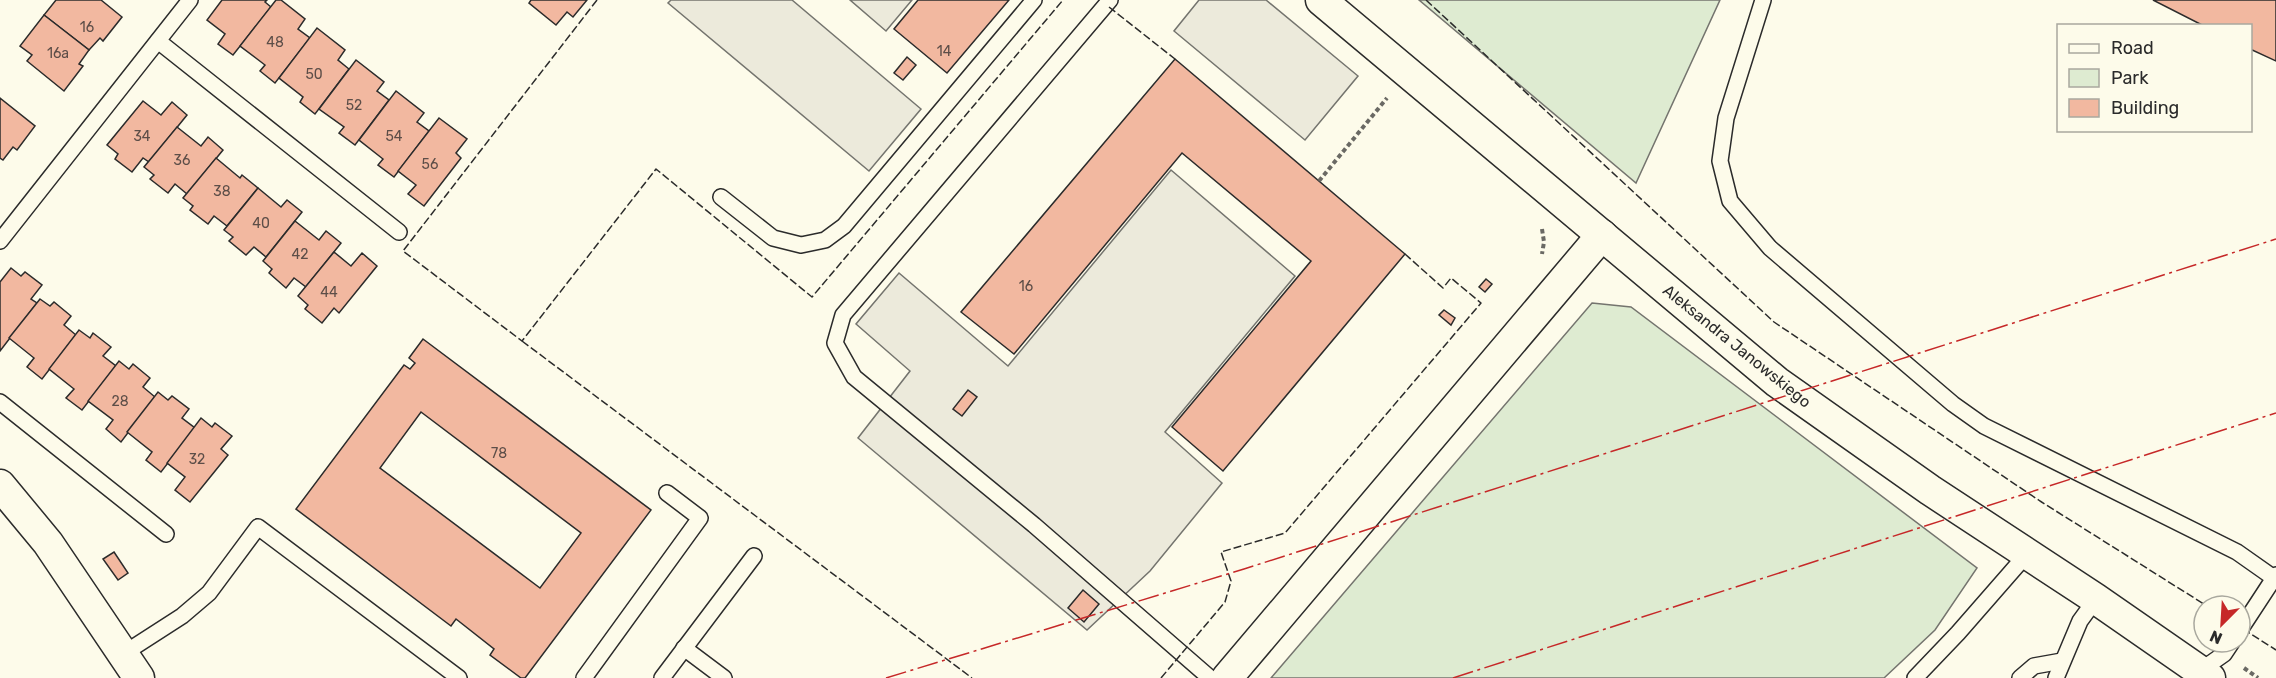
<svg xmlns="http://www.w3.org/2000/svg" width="2276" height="678" font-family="Rubik,sans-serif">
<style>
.green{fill:#deebd1;stroke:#74746e;stroke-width:1.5}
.parking{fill:#eceadb;stroke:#74746e;stroke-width:1.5}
.building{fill:#f2b8a0;stroke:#2b2b2b;stroke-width:1.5;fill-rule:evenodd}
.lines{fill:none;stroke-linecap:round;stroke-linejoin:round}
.lane-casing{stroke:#2b2b2b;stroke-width:18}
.street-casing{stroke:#2b2b2b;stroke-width:33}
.path{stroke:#6a6964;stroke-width:4;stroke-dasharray:4.5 3;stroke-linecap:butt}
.lane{stroke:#fdfbea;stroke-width:15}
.street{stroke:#fdfbea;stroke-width:30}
.fence{stroke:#2b2b2b;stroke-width:1.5;stroke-dasharray:8 3;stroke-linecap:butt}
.power{stroke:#c62828;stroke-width:1.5;stroke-dasharray:21 4.5 3 4.5;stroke-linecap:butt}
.labels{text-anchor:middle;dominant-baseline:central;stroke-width:4.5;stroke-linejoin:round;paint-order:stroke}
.number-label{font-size:14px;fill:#5d4e48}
.street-label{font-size:16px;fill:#2b2b2b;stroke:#fdfbea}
</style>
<rect width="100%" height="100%" fill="#fdfbea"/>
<g class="green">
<polygon points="1419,0 1720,0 1636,183"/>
<polygon points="1592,303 1631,307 1977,568 1935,630 1884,678 1271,678"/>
</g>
<g class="parking">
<polygon points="671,0 792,0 921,109 869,171 668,3"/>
<polygon points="850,0 912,0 886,31"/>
<polygon points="1199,0 1266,0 1358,76 1305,140 1174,31"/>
<polygon points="1171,170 1295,276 1165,432 1222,483 1150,571 1087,630 858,438 910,371 856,324 899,273 1008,366"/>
</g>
<g class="building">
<polygon points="56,0 101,0 122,17 103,41 100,38 89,50 44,15"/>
<polygon points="222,0 267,0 265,2 271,7 233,55 218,44 225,34 207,20"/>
<polygon points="276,0 281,0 305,19 298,29 310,38 275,83 260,71 265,65 240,46"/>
<polygon points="531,0 587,0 573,17 567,12 556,25 529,3"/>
<polygon points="918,0 1009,0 947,73 894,29"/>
<polygon points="2153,0 2276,0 2276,61 2250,49 2250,26 2204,26"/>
<polygon points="44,15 89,50 79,64 83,66 64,91 27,61 32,55 20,46"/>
<polygon points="317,28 345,50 338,60 349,69 315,114 300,102 303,97 279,78"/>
<polygon points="907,57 916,65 903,80 894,73"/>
<polygon points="1175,59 1405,254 1223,471 1172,427 1311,261 1182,153 1014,354 961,312"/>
<polygon points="356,60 384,82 377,91 389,100 355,145 339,133 344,127 319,109"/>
<polygon points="396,91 424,113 417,122 429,131 394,177 378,165 383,159 359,140"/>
<polygon points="0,98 35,126 17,150 13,147 3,160 0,158"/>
<polygon points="143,101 161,115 172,102 187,115 149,162 143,158 132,172 115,159 118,154 107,145"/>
<polygon points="439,118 467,139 456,153 461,158 424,206 408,194 416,185 398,171"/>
<polygon points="177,127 201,146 208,137 223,150 187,194 175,184 168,193 150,179 154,175 144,167"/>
<polygon points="216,158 240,178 242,175 258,188 227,226 214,216 208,224 190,210 193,206 183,198"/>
<polygon points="258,188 281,207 287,200 302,212 266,257 254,247 246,255 229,241 233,237 224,230"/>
<polygon points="295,221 319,240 326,231 341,243 306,287 294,278 286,288 269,273 272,269 263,261"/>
<polygon points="334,252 351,266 362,253 377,266 339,313 334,308 322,323 305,309 308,305 298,296"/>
<polygon points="11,268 21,276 25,272 42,285 31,299 37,303 0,351 0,282"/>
<polygon points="1486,279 1492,284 1485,292 1479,287"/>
<polygon points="40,299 50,306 54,302 71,316 64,325 76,335 42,379 27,367 34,358 9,338"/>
<polygon points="1444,310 1455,318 1451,325 1439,315"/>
<polygon points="79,330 90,338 93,333 111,347 103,356 116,366 82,410 66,398 74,389 49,369"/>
<path d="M423,339L651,510L525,678H521L490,655L494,649L456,619L451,626L296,509L404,365L410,369L415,363L409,358ZM421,412L581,533L540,588L380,468Z"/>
<polygon points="119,361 129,369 133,364 150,378 143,387 155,397 121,442 106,429 113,420 88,401"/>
<polygon points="968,390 977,397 962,416 953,409"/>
<polygon points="158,392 168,400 172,396 189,409 182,418 195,428 161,472 146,460 152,452 127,432"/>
<polygon points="201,418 212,427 215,423 232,436 221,449 228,455 190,502 175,490 185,477 167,463"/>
<polygon points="114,552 128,573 118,580 103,559"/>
<polygon points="1083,590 1099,604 1084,622 1068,608"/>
</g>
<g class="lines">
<defs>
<g id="lane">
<polyline points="1110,0 843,315 835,343 854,377 1034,525 1210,678"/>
<polyline points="1763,0 1726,118 1720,161 1730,201 1770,248 1953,404 1984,426 2237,552 2274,578 2276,575"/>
<polyline points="158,41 399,232"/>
<polyline points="721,197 773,238 801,245 825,240 844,226 1034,0"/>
<polyline points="0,241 190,0"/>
<polyline points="0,402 166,534"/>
<polyline points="2240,630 2274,578 2276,578"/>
<polyline points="684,648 724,678"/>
<polyline points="123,654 182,616 209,593 258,527 459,678"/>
<polyline points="2197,673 2224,654 2232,642"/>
<polyline points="584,678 700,518 667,493"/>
<polyline points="662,678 754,556"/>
<polyline points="1915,678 1958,633 2027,554"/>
<polyline points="2020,678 2034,666 2062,661"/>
<polyline points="2056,678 2080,621 2096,599"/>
</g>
<g id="street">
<polyline points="1321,0 1777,382 1930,490 2096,599 2210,678"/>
<polyline points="0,485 48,543 139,678"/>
<polyline points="1227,678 1602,235"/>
</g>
</defs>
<use href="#lane" class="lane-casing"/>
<use href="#street" class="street-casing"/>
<g class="path">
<polyline points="1319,181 1387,98"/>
<polyline points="1542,229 1544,242 1542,254"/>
<polyline points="2244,668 2258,678"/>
</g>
<use href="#lane" class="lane"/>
<use href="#street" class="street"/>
<g class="fence">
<polyline points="597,0 403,251 522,341 656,169 812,297 1063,0"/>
<polyline points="1426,0 1774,322 2040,501 2207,606"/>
<polyline points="1109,7 1175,59"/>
<polyline points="522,341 972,678"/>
<polyline points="2243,629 2276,650"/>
<polyline points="1161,678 1225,602 1231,581 1221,552 1285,533 1481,303 1451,278 1443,288 1405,254"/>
</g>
<g class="power">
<polyline points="886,678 1244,569 2276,239"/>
<polyline points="1453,678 2276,413"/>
</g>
</g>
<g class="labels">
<g class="number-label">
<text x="87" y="27">16</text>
<text x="275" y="42">48</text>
<text x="944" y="51">14</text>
<text x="58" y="53">16a</text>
<text x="314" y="74">50</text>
<text x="354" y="105">52</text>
<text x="142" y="136">34</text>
<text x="394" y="136">54</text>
<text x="182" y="160">36</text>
<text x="430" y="164">56</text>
<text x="222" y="191">38</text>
<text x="261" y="223">40</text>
<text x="300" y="254">42</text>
<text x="1026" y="286">16</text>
<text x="329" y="292">44</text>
<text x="120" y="401">28</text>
<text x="499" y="453">78</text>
<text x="197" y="459">32</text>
</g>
<g class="street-label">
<text transform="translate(1737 346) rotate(39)">Aleksandra Janowskiego</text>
</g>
</g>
<rect x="2057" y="24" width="195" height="108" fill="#fdfbea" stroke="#a9a89e" stroke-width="1.5"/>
<rect x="2069" y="44" width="30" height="9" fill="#fdfbea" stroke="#a9a89e" stroke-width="1.5"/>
<text x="2111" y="54" font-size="18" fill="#2b2b2b">Road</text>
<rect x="2069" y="69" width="30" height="18" fill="#deebd1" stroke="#a9a89e" stroke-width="1.5"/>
<text x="2111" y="84" font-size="18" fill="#2b2b2b">Park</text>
<rect x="2069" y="99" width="30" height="18" fill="#f2b8a0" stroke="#a9a89e" stroke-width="1.5"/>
<text x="2111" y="114" font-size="18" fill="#2b2b2b">Building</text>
<g transform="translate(2222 624) rotate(204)"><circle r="28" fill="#fdfbea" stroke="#a9a89e" stroke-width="1.5"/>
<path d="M0-4.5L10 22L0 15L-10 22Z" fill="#c62828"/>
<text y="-9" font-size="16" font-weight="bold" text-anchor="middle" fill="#2b2b2b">N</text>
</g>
</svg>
